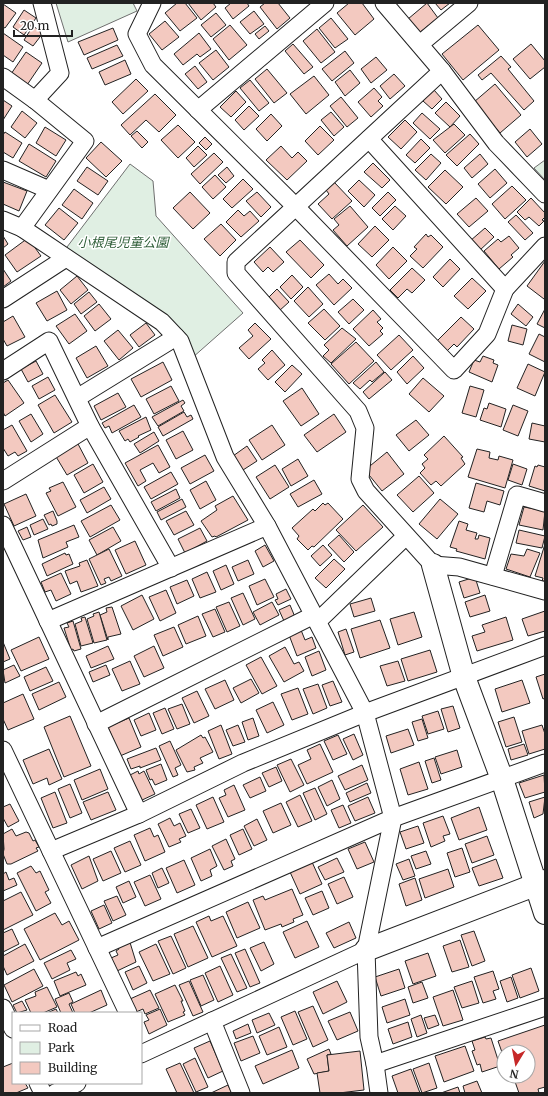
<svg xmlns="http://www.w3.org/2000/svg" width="548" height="1096" font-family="Merriweather,'Noto Sans JP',serif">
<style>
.green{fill:#e0efe3;stroke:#6f6f6f}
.building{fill:#f3c9c0;stroke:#222}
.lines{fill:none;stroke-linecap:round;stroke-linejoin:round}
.street-casing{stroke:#222;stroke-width:19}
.secondary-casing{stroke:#222;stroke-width:24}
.street{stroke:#fff;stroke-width:17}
.secondary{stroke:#fff;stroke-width:22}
.labels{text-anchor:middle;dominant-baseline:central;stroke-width:3;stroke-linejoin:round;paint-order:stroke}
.park-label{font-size:13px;font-style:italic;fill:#2f5e38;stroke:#fff}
</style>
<rect width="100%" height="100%" fill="#fff"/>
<g class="green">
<polygon points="56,3 133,3 137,11 68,42"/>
<polygon points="545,160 545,180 534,168"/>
<polygon points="130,164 153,181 156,216 243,313 192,358 64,251"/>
</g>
<g class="building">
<polygon points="177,3 185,3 197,18 180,31 165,13"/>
<polygon points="188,3 213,3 216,7 201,20"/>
<polygon points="231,3 247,3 249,6 233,19 225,8"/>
<polygon points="265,3 278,3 290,18 277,29 260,7"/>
<polygon points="349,3 362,3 374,19 355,35 337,13"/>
<polygon points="427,3 438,18 419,33 408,19"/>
<polygon points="435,3 450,3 441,10"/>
<polygon points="3,4 16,13 5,28 3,27"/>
<polygon points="24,10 36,18 24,35 13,27"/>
<polygon points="254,11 264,24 250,34 240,22"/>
<polygon points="216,13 226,25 211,37 201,25"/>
<polygon points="331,18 348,39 335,48 319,28"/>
<polygon points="165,21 179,37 162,50 149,34"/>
<polygon points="230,25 247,45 229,60 213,39"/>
<polygon points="478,25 499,50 463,80 442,54"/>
<polygon points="33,26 43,33 33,46 24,40"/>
<polygon points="265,26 269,31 259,39 255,34"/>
<polygon points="113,28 118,40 84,55 78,42"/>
<polygon points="317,29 335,52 321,63 303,41"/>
<polygon points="3,33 23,47 13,62 3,55"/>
<polygon points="199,33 211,49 200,57 197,54 183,65 174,54"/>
<polygon points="293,44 313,67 304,74 285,51"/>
<polygon points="531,44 545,61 545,67 530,79 513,59"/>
<polygon points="117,45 123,56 92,69 87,58"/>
<polygon points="216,50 229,67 213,80 199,63"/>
<polygon points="345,51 354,63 332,81 322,69"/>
<polygon points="26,52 42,63 27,85 11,74"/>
<polygon points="501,56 511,67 508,69 534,101 524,110 491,73 482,80 478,75"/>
<polygon points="376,57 387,70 371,83 361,69"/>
<polygon points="125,60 131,74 105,85 99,72"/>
<polygon points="195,66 207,82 198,89 185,74"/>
<polygon points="267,69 287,93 274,103 255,79"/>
<polygon points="350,70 360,83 345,96 335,82"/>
<polygon points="394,74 405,86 390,99 380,86"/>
<polygon points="314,76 329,95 306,114 290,94"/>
<polygon points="136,79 148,91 123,114 112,102"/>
<polygon points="250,80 269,103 259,111 240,88"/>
<polygon points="495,84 521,115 500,133 474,102"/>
<polygon points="374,88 382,97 378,101 383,106 371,117 358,102"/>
<polygon points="434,90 442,99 432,109 423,101"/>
<polygon points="236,91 246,102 231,117 220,107"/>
<polygon points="155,94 176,115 159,132 146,120 130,135 121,125"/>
<polygon points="341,97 358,118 347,127 330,106"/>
<polygon points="3,100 12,106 3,120"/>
<polygon points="446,102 460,116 450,127 435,113"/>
<polygon points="249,106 259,116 244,130 235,120"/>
<polygon points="22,111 37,123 25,138 11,127"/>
<polygon points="331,112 344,127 334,136 321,120"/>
<polygon points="422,113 440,129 430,139 413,123"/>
<polygon points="271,114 282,126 267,141 256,129"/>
<polygon points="405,120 417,132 401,149 388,137"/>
<polygon points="454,124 465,135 445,153 433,140"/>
<polygon points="178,125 195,142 178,158 161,140"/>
<polygon points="320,126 334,140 318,155 305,141"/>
<polygon points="45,127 66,140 56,156 36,143"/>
<polygon points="530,129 542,144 527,157 515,142"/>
<polygon points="137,131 148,142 142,148 131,136"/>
<polygon points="5,132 22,143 13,158 3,152 3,135"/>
<polygon points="470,134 479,144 457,166 446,155"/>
<polygon points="205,137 212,144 206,150 199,143"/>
<polygon points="421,139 430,148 415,163 406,155"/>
<polygon points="101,142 122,161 106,177 86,158"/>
<polygon points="29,144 56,161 46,177 19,161"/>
<polygon points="198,146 207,155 194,167 186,158"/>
<polygon points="281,146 292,158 298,152 307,161 287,180 266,160"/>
<polygon points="214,153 223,162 200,184 191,174"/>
<polygon points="431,154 441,163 426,180 415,170"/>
<polygon points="480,154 488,164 472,178 464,168"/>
<polygon points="373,163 390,180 382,188 364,172"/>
<polygon points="87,167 108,181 98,195 77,181"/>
<polygon points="227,167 234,176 226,183 218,175"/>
<polygon points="495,169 507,183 490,198 478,184"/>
<polygon points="445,170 463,187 446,204 428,187"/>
<polygon points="215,175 226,187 213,199 202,187"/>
<polygon points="243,179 253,189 232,208 223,199"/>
<polygon points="359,180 375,195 364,207 348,191"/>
<polygon points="3,182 27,191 19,211 3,204"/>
<polygon points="334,182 352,201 332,219 318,204 329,194 326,190"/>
<polygon points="512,186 526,200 505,219 492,204"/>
<polygon points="74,189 93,203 82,219 62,205"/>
<polygon points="190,192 210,213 193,229 173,208"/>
<polygon points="257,192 271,207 261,217 246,201"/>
<polygon points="388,192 396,200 380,216 372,208"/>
<polygon points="476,198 488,211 469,227 457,214"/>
<polygon points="531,198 545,213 545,217 542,220 544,221 539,226 529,217 525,220 517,212"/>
<polygon points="350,206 368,227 347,246 333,230 339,225 334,219"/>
<polygon points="395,206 406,216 393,230 382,219"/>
<polygon points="59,208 78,223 64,240 45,225"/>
<polygon points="238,210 244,216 250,211 259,221 241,237 226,222"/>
<polygon points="516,215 533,233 525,240 508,222"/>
<polygon points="221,224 236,240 220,256 204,239"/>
<polygon points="375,226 389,240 372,257 358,244"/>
<polygon points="485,228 494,237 479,251 470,241"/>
<polygon points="426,234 428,237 431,235 443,247 423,268 410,256 417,249 414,247"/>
<polygon points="3,236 8,244 3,248"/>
<polygon points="509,236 519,248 511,255 513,257 499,269 484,251 498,239 501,242"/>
<polygon points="28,238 41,256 17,272 5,255"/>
<polygon points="300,240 324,265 311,278 286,252"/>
<polygon points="270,247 284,262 273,272 268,267 263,272 254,262"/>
<polygon points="393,247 407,261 389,279 376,265"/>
<polygon points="450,259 460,269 443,287 433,277"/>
<polygon points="545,261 545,298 544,299 527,286"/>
<polygon points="412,268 425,280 412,293 407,289 398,298 390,290"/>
<polygon points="3,269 11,281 3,287"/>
<polygon points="329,274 338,284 343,279 352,288 334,305 316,285"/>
<polygon points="292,275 303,287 291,299 280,287"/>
<polygon points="77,276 88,290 71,304 60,290"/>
<polygon points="472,278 486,291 468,309 454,296"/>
<polygon points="308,287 323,304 309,317 294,301"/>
<polygon points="277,289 289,302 279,311 267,299"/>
<polygon points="57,291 67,310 47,321 36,303"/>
<polygon points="89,292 97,302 81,314 74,304"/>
<polygon points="353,299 364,310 349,324 338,312"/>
<polygon points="99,304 111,319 95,331 84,316"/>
<polygon points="518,304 533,317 526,326 511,314"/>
<polygon points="324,309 340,326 325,340 308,323"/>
<polygon points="545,309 545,328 537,324"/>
<polygon points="373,310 381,319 377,322 383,328 380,331 383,334 369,346 353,329"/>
<polygon points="75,314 87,331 69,344 56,326"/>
<polygon points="13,316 25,337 7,346 3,339 3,322"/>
<polygon points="461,317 474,329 457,347 454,344 447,351 437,341"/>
<polygon points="146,323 155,335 139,347 130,335"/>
<polygon points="255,323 271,339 249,359 239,348 253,336 248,330"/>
<polygon points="512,325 527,329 523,345 508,341"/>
<polygon points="342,328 356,339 331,363 323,356 329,350 324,345"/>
<polygon points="118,330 133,348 119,360 104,341"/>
<polygon points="539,334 545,337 545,362 529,354"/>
<polygon points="399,335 413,350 391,370 377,355"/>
<polygon points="356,342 374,361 349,384 331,364"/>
<polygon points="96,346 108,366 87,378 76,358"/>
<polygon points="272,350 285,365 268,380 258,369 265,363 262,360"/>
<polygon points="413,356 424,368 407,384 397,372"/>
<polygon points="483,356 494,360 493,363 498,365 492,382 469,372 474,360 480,362"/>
<polygon points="36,361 43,374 28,382 21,369"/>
<polygon points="163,362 172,380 141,397 131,379"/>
<polygon points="376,362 384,372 372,382 370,380 360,389 353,383"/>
<polygon points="528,364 545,372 535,396 517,388"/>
<polygon points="292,365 302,374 285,392 275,382"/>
<polygon points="385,372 392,380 369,399 363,392"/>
<polygon points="48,377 55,390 39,399 32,386"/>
<polygon points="423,378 444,396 429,412 409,394"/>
<polygon points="8,380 24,403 5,416 3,412 3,383"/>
<polygon points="171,386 179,401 154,414 146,399"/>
<polygon points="470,386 484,390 476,417 462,413"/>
<polygon points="302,388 319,414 301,426 283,401"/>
<polygon points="118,393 126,407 101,420 94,406"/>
<polygon points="55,395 72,422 54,433 38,405"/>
<polygon points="183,400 185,403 181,406 184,411 158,426 152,417"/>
<polygon points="489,403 506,409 501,427 480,420 484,408 487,409"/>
<polygon points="134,405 141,417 112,433 109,426 105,428 102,423"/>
<polygon points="513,405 528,411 518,436 503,430"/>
<polygon points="184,412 187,417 191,415 193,419 163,436 158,427"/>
<polygon points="31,414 43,434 31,442 19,421"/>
<polygon points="334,414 346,432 317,452 304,435"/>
<polygon points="146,417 151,430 138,436 139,437 130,442 128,439 125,441 119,431"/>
<polygon points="416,420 429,435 409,451 396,435"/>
<polygon points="532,423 545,426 545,442 529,439"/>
<polygon points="12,425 27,451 18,456 15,452 8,456 3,448 3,430"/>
<polygon points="272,425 285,445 262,460 249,440"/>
<polygon points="183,431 193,450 176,459 166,440"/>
<polygon points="154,432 159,441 140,453 134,444"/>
<polygon points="444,436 463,457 461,458 465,464 441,486 436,481 431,485 420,473 425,468 422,464 428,459 424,455"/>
<polygon points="77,442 88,463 67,475 55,455"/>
<polygon points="158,445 170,467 159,473 153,463 140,470 146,481 138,486 125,463"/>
<polygon points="247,446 257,461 243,470 233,456"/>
<polygon points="477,449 490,452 489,458 498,460 499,456 513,460 505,488 468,477"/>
<polygon points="387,452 404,474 382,491 365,470"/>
<polygon points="205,455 214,471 190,484 181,468"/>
<polygon points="298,459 308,476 291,486 282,469"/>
<polygon points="93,464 103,482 84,493 74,475"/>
<polygon points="513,464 527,469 522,485 508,480"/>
<polygon points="275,465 289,487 270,499 256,477"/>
<polygon points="538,465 545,467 545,491 529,486 535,466 537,467"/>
<polygon points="171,472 178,484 151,499 144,487"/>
<polygon points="419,476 434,493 413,512 397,495"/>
<polygon points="314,480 322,494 298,507 290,494"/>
<polygon points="206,481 216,500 200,509 190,490"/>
<polygon points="63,482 76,507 58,516 46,493 51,491 49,488"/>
<polygon points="476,483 504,491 500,505 487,501 484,512 469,508"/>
<polygon points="104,487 111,499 87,513 80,500"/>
<polygon points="176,489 180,498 156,511 151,502"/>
<polygon points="26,494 36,516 14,526 4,504"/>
<polygon points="233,496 248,520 216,537 215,536 212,537 201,521 217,510 215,506"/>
<polygon points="182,499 186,507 161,520 157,512"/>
<polygon points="440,499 458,514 437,539 419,524"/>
<polygon points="323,503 325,505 328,503 343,519 314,547 312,546 308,550 297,539 299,536 292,528 313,509 315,511"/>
<polygon points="111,505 120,520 90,537 81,521"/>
<polygon points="363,505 383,527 356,551 336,530"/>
<polygon points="524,507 545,511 543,530 519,525"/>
<polygon points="53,511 57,521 57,524 52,526 51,524 49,525 44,515"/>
<polygon points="186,511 194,525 174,535 166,521"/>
<polygon points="43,519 48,529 34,535 30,525"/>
<polygon points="459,521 468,524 466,530 477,533 475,539 478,539 479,535 490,538 485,559 456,551 457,549 450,547"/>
<polygon points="74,525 79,537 66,542 68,547 43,558 38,540"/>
<polygon points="27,527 31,537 23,540 18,531"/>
<polygon points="113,527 121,541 97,555 89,540"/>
<polygon points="200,528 207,541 185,553 178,539"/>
<polygon points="519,530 545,536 542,548 516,543"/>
<polygon points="339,535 354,552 344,562 328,545"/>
<polygon points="135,541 146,565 126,574 115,550"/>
<polygon points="545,544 545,581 542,581 543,578 535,576"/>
<polygon points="265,545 274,561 263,567 255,551"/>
<polygon points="323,545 332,555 320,566 311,556"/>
<polygon points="109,549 122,576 111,581 109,577 104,579 106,583 101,585 89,559"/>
<polygon points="527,549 540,553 530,577 506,569 511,554 524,556"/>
<polygon points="65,553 66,555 69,554 73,564 47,576 42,564"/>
<polygon points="334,559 345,569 326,588 315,578"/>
<polygon points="87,560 98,586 81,592 77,581 70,584 65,571 80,566 79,563"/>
<polygon points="248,560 254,574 238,581 232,567"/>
<polygon points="226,565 234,584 221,590 213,571"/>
<polygon points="207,572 216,592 200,598 192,579"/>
<polygon points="61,573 71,594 56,601 51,590 45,592 41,582"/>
<polygon points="475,577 480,593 464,598 459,582"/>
<polygon points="265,579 274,597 257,605 249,586"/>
<polygon points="187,580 194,596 177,604 170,587"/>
<polygon points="286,589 291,599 278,605 275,600 278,599 276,594"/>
<polygon points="166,590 176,613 160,621 149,597"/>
<polygon points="243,593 255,619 243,625 231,598"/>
<polygon points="142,595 154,619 133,630 121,606"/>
<polygon points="485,595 490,611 470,617 465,602"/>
<polygon points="371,598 375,611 354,617 350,604"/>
<polygon points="229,602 240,626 227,632 216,607"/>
<polygon points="272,602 279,615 260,625 253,612"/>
<polygon points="290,605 295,617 284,621 279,610"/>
<polygon points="112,607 121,634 108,637 108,640 100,615 107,612 106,608"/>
<polygon points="215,609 225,632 213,637 202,614"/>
<polygon points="545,611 545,631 528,636 522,619"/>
<polygon points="99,612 107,640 94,643 87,619 94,616 93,614"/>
<polygon points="414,612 422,637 398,645 390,619"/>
<polygon points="198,616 206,636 186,644 178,625"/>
<polygon points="85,617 93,643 81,646 75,624 82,621 81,618"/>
<polygon points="506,617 513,640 477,651 472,636 485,632 482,625"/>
<polygon points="380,620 390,648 360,658 351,629"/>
<polygon points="73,621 81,649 74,651 73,649 71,650 64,628 69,627 67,623"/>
<polygon points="174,627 183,647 163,656 154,635"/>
<polygon points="346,629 354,652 345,655 338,632"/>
<polygon points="301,630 305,640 312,637 316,648 297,656 289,635"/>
<polygon points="39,637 49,659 21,671 11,650"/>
<polygon points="3,642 10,659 3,662"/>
<polygon points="108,646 114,659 91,668 86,656"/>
<polygon points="154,646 164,668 144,677 134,656"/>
<polygon points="285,647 294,664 299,662 304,671 284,682 269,656"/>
<polygon points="430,650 437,672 408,681 401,659"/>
<polygon points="319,651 326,670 312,676 305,657"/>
<polygon points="261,657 277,686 262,694 246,665"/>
<polygon points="130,661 140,684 122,691 112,669"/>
<polygon points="398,661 405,681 387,686 380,666"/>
<polygon points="14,665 20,676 5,683 3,670"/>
<polygon points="106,665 110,675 93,682 89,672"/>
<polygon points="46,667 53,681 30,691 24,677"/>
<polygon points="545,674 545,698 543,699 536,677"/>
<polygon points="251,679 259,693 241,703 233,688"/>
<polygon points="225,680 234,700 215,709 205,689"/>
<polygon points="522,680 530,703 502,712 495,689"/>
<polygon points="333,681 342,702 330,706 322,685"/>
<polygon points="59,682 66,697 39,710 32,694"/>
<polygon points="318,684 327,708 313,714 303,689"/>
<polygon points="298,688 308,714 292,720 281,694"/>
<polygon points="197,691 209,716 194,723 182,698"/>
<polygon points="23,694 34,719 8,730 3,719 3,703"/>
<polygon points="273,702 284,725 267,733 256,710"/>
<polygon points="182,704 190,724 177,729 168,709"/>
<polygon points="453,706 460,728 448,732 441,709"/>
<polygon points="165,708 174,729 162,734 153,713"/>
<polygon points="438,711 444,729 428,734 422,716"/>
<polygon points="149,713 156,730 141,736 134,720"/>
<polygon points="70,716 91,766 64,777 44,727"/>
<polygon points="514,717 522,742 506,747 498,722"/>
<polygon points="129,718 141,747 120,756 108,727"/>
<polygon points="253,718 259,736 248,740 242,722"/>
<polygon points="422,719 428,738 418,741 412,722"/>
<polygon points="221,725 232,754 219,759 208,731"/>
<polygon points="238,725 245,742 233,746 226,730"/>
<polygon points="542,725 545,734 545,749 529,754 522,731"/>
<polygon points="408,729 414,745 391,753 386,736"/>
<polygon points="354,734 363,755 353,760 343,739"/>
<polygon points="201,735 203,738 205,737 213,752 200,758 203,763 194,767 195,770 187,772 176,750"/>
<polygon points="338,735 347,754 333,760 324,741"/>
<polygon points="170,741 181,765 175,768 178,775 173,777 159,746"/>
<polygon points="320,744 333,772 307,784 298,765 311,759 307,750"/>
<polygon points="524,744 528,755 511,760 508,749"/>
<polygon points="156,748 161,760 140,768 140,766 131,769 127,759"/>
<polygon points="49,749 62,779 49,785 47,778 33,784 23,760"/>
<polygon points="457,750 462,767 441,774 435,757"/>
<polygon points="434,758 441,780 432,783 425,761"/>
<polygon points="291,759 304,785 290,792 277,765"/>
<polygon points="419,762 428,789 408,795 400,769"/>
<polygon points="161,764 167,780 155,785 152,779 150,780 146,770"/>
<polygon points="362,765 368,780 345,790 338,776"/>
<polygon points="276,767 282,781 269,787 262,773"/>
<polygon points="100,769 108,789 82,800 74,780"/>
<polygon points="138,771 139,774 144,771 155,794 140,801 128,776"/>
<polygon points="544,775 545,792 525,798 519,783"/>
<polygon points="260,777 266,791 250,798 243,785"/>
<polygon points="332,780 340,799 327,806 318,787"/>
<polygon points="367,783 371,793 350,802 346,793"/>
<polygon points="70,784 82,813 70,818 58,789"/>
<polygon points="234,785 245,810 228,817 219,798 226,795 224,790"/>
<polygon points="315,788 327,814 315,820 303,793"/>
<polygon points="55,792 67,823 53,828 41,798"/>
<polygon points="108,792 116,810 91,820 83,802"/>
<polygon points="300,795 312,821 298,827 286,802"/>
<polygon points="213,797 224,822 207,829 196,805"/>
<polygon points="368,797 375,813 355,821 348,806"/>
<polygon points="545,797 543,814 534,818 529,802"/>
<polygon points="281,803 291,825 273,833 263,811"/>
<polygon points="10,804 19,821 8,827 3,818 3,807"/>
<polygon points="343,805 351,823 339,828 331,810"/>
<polygon points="479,807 487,830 459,840 451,818"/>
<polygon points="191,809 200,828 188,833 179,814"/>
<polygon points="443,816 450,834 443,836 445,841 431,847 423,823"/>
<polygon points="170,818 174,826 180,823 186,836 179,839 181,842 169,847 158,824"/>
<polygon points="257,819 267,840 254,846 244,826"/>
<polygon points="418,826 424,843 406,849 400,832"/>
<polygon points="150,828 154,837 158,835 165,852 145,861 134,835"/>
<polygon points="12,829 16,836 26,832 29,833 33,841 35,840 39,847 36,848 38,851 11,864 7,864 3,854 4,849 3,834"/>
<polygon points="243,829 252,849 239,855 230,835"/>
<polygon points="487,836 494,855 472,863 465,844"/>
<polygon points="226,839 235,859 231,861 233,866 224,870 212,846"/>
<polygon points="130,841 141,865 125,872 114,848"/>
<polygon points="365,842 374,862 357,869 348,849"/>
<polygon points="462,848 470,872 455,877 447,853"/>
<polygon points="210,849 217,866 210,870 212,876 201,881 191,858"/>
<polygon points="111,851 121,873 103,881 93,859"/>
<polygon points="426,851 431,864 416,869 411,856"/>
<polygon points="89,856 98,881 82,889 71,865"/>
<polygon points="337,858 344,872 325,880 318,867"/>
<polygon points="409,859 415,876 403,880 396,864"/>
<polygon points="496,859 503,878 479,886 472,868"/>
<polygon points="184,860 195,885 177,893 166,868"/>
<polygon points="312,862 322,884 300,894 290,872"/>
<polygon points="31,866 36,873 40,871 49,890 45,892 51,903 36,911 17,873"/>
<polygon points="162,868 169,883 158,888 152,873"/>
<polygon points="448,869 454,887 425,898 419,879"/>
<polygon points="6,872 9,880 14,878 17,885 3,891 3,874"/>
<polygon points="150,875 161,899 145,906 134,882"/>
<polygon points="344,877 353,897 337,904 328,884"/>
<polygon points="415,878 422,900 406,906 399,884"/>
<polygon points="129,881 136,897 123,903 116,887"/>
<polygon points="292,889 303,915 293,919 294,922 282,927 281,924 265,930 253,900 263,896 265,900"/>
<polygon points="322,891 329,908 313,915 305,898"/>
<polygon points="21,892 33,915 3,930 3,901"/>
<polygon points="117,896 126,915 113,921 104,901"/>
<polygon points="248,902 260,928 237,938 226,912"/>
<polygon points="104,905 112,923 99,929 91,911"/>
<polygon points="55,913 62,925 69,921 79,940 40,960 24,929"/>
<polygon points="209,916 211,921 223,916 237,946 212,957 196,922"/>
<polygon points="307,921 319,947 295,958 283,932"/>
<polygon points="349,922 356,938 334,948 326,933"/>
<polygon points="193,926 208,958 188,967 174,934"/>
<polygon points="12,929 19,944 3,952 3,933"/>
<polygon points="474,931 485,961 472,966 461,935"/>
<polygon points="128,936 136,962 117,971 111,958 118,955 116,951 119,949 115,942"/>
<polygon points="171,936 186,968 173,974 158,941"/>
<polygon points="460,940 469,967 452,972 443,946"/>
<polygon points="264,942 274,964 261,971 250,948"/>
<polygon points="25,944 34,961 7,975 3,966 3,956"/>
<polygon points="156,944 170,974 153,981 139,952"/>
<polygon points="245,949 260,983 250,987 235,953"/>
<polygon points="71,950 76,959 67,963 70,970 52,979 44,963"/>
<polygon points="428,953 436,976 413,984 405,961"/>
<polygon points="231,954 247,988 237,992 221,958"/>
<polygon points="139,966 147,983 133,990 125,972"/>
<polygon points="220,966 233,995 218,1002 205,973"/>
<polygon points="531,968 539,991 520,998 512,975"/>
<polygon points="34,969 43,986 12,1002 4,985"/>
<polygon points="399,969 405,988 381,996 375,977"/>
<polygon points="493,971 499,989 493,991 496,999 483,1003 474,977"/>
<polygon points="76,972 78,976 81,974 86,985 60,996 54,981"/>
<polygon points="203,975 214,1000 201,1006 190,980"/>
<polygon points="511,977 518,998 507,1002 500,981"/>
<polygon points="189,981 203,1012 193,1016 179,985"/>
<polygon points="337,981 347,1002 323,1014 313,992"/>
<polygon points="472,981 479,1003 462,1008 454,987"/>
<polygon points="422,982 428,998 413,1003 408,987"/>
<polygon points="175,985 183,1001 181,1001 185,1011 183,1012 185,1015 168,1022 155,994"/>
<polygon points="47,987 57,1007 43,1013 31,1013 25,1000 36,996 35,992"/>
<polygon points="101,990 107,1005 89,1013 75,1013 71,1004"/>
<polygon points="150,990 159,1008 145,1014 143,1009 136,1012 130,999"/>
<polygon points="453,990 463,1020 443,1026 433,997"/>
<polygon points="69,993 73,1002 69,1004 73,1013 61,1013 55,999"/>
<polygon points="405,999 410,1015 387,1023 382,1007"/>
<polygon points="22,1001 27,1010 17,1013 13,1005"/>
<polygon points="313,1006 328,1040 313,1047 298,1012"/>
<polygon points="56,1009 58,1013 47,1013"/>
<polygon points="160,1009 167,1025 149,1034 144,1022 149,1020 146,1015"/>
<polygon points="295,1011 307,1039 293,1045 281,1017"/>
<polygon points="350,1012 358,1031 337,1040 328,1021"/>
<polygon points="269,1013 275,1025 257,1033 252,1020"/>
<polygon points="421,1015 427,1033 417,1037 411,1019"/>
<polygon points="435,1015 439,1025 428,1029 424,1018"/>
<polygon points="408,1022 412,1037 393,1044 388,1029"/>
<polygon points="248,1024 251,1033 236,1039 233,1031"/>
<polygon points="545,1025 545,1087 538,1089 539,1093 519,1093 513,1076 528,1076 528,1052 504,1052 504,1058 498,1041"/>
<polygon points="279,1027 287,1047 267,1055 259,1036"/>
<polygon points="253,1036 260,1053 241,1061 234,1043"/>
<polygon points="485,1037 486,1039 491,1038 500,1066 482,1072 480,1064 477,1065 472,1051 475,1050 472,1041"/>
<polygon points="210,1041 223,1071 208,1078 194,1048"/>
<polygon points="465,1046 474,1071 444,1082 435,1056"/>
<polygon points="329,1049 331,1054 327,1055 329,1071 314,1074 307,1059"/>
<polygon points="292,1050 299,1068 263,1084 255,1066"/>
<polygon points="360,1051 364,1090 339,1093 320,1093 317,1073 329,1071 327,1055"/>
<polygon points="195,1058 208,1087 196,1092 183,1064"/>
<polygon points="13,1063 13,1083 25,1083 28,1088 16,1093 3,1093 3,1067"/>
<polygon points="180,1063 194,1093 177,1093 166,1069"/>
<polygon points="429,1063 437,1088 422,1093 413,1069"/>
<polygon points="411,1069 420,1093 398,1093 392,1076"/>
<polygon points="477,1081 482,1093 465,1093 463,1086"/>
<polygon points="228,1085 232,1093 211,1093"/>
<polygon points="458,1087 460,1093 441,1093"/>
</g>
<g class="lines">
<defs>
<g id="street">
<polyline points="152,3 137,34 153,65 296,207 454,370 487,334 505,289 545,246"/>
<polyline points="384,3 442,71 496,143 545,194"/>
<polyline points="420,44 469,3"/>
<polyline points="442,71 236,262 236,273 358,411 365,428 360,479 366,491 433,565 459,567 545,591"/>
<polyline points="3,77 35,100 85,141 22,228"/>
<polyline points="35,100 60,73 42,3"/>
<polyline points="198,110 325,3"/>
<polyline points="369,139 505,289"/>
<polyline points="3,170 49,190"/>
<polyline points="3,220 22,228 162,322 180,341 225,457 267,526 365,713 393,818 366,950 369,1037 375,1064 379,1093"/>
<polyline points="3,299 66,258"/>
<polyline points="3,371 49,341 90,426 171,568"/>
<polyline points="77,398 176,337"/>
<polyline points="3,481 90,426"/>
<polyline points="3,525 139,814"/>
<polyline points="493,576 517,495 545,503"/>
<polyline points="48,621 267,526"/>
<polyline points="318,621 406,536"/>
<polyline points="96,724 314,615"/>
<polyline points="3,750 128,1013"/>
<polyline points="51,851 139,814 243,763 365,713 545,646"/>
<polyline points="97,948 393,818 545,763"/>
<polyline points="3,1008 13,1029"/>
<polyline points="212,1021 241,1093"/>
<polyline points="141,1054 366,950"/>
<polyline points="375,1064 545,1007"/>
<polyline points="38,1083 43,1093"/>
<polyline points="55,1093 77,1083"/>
</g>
<g id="secondary">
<polyline points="433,565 464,677 502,779 545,913"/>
<polyline points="366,950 545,881"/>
</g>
</defs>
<use href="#street" class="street-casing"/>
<use href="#secondary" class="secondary-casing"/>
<use href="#street" class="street"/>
<use href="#secondary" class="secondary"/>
</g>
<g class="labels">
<g class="park-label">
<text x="123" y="242">小根尾児童公園</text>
</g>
</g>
<rect width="548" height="1096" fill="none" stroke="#222222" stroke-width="8"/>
<rect x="12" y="1012" width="130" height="72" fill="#ffffff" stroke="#a7a7a7"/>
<rect x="20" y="1025" width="20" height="6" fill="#ffffff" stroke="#a7a7a7"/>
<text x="48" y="1032" font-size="12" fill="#222222">Road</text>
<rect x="20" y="1042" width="20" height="12" fill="#e0efe3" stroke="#a7a7a7"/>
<text x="48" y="1052" font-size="12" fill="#222222">Park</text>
<rect x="20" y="1062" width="20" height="12" fill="#f3c9c0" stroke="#a7a7a7"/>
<text x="48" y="1072" font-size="12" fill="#222222">Building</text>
<g transform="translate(516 1064) rotate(190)"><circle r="19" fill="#ffffff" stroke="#a7a7a7"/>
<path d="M0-3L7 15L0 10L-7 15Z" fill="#c62828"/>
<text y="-6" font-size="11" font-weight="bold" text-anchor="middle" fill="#222222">N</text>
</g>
<path d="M14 30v6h58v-6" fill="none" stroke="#222222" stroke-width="2"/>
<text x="20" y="30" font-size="12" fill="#222222" stroke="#ffffff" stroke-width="3" paint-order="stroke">20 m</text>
</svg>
